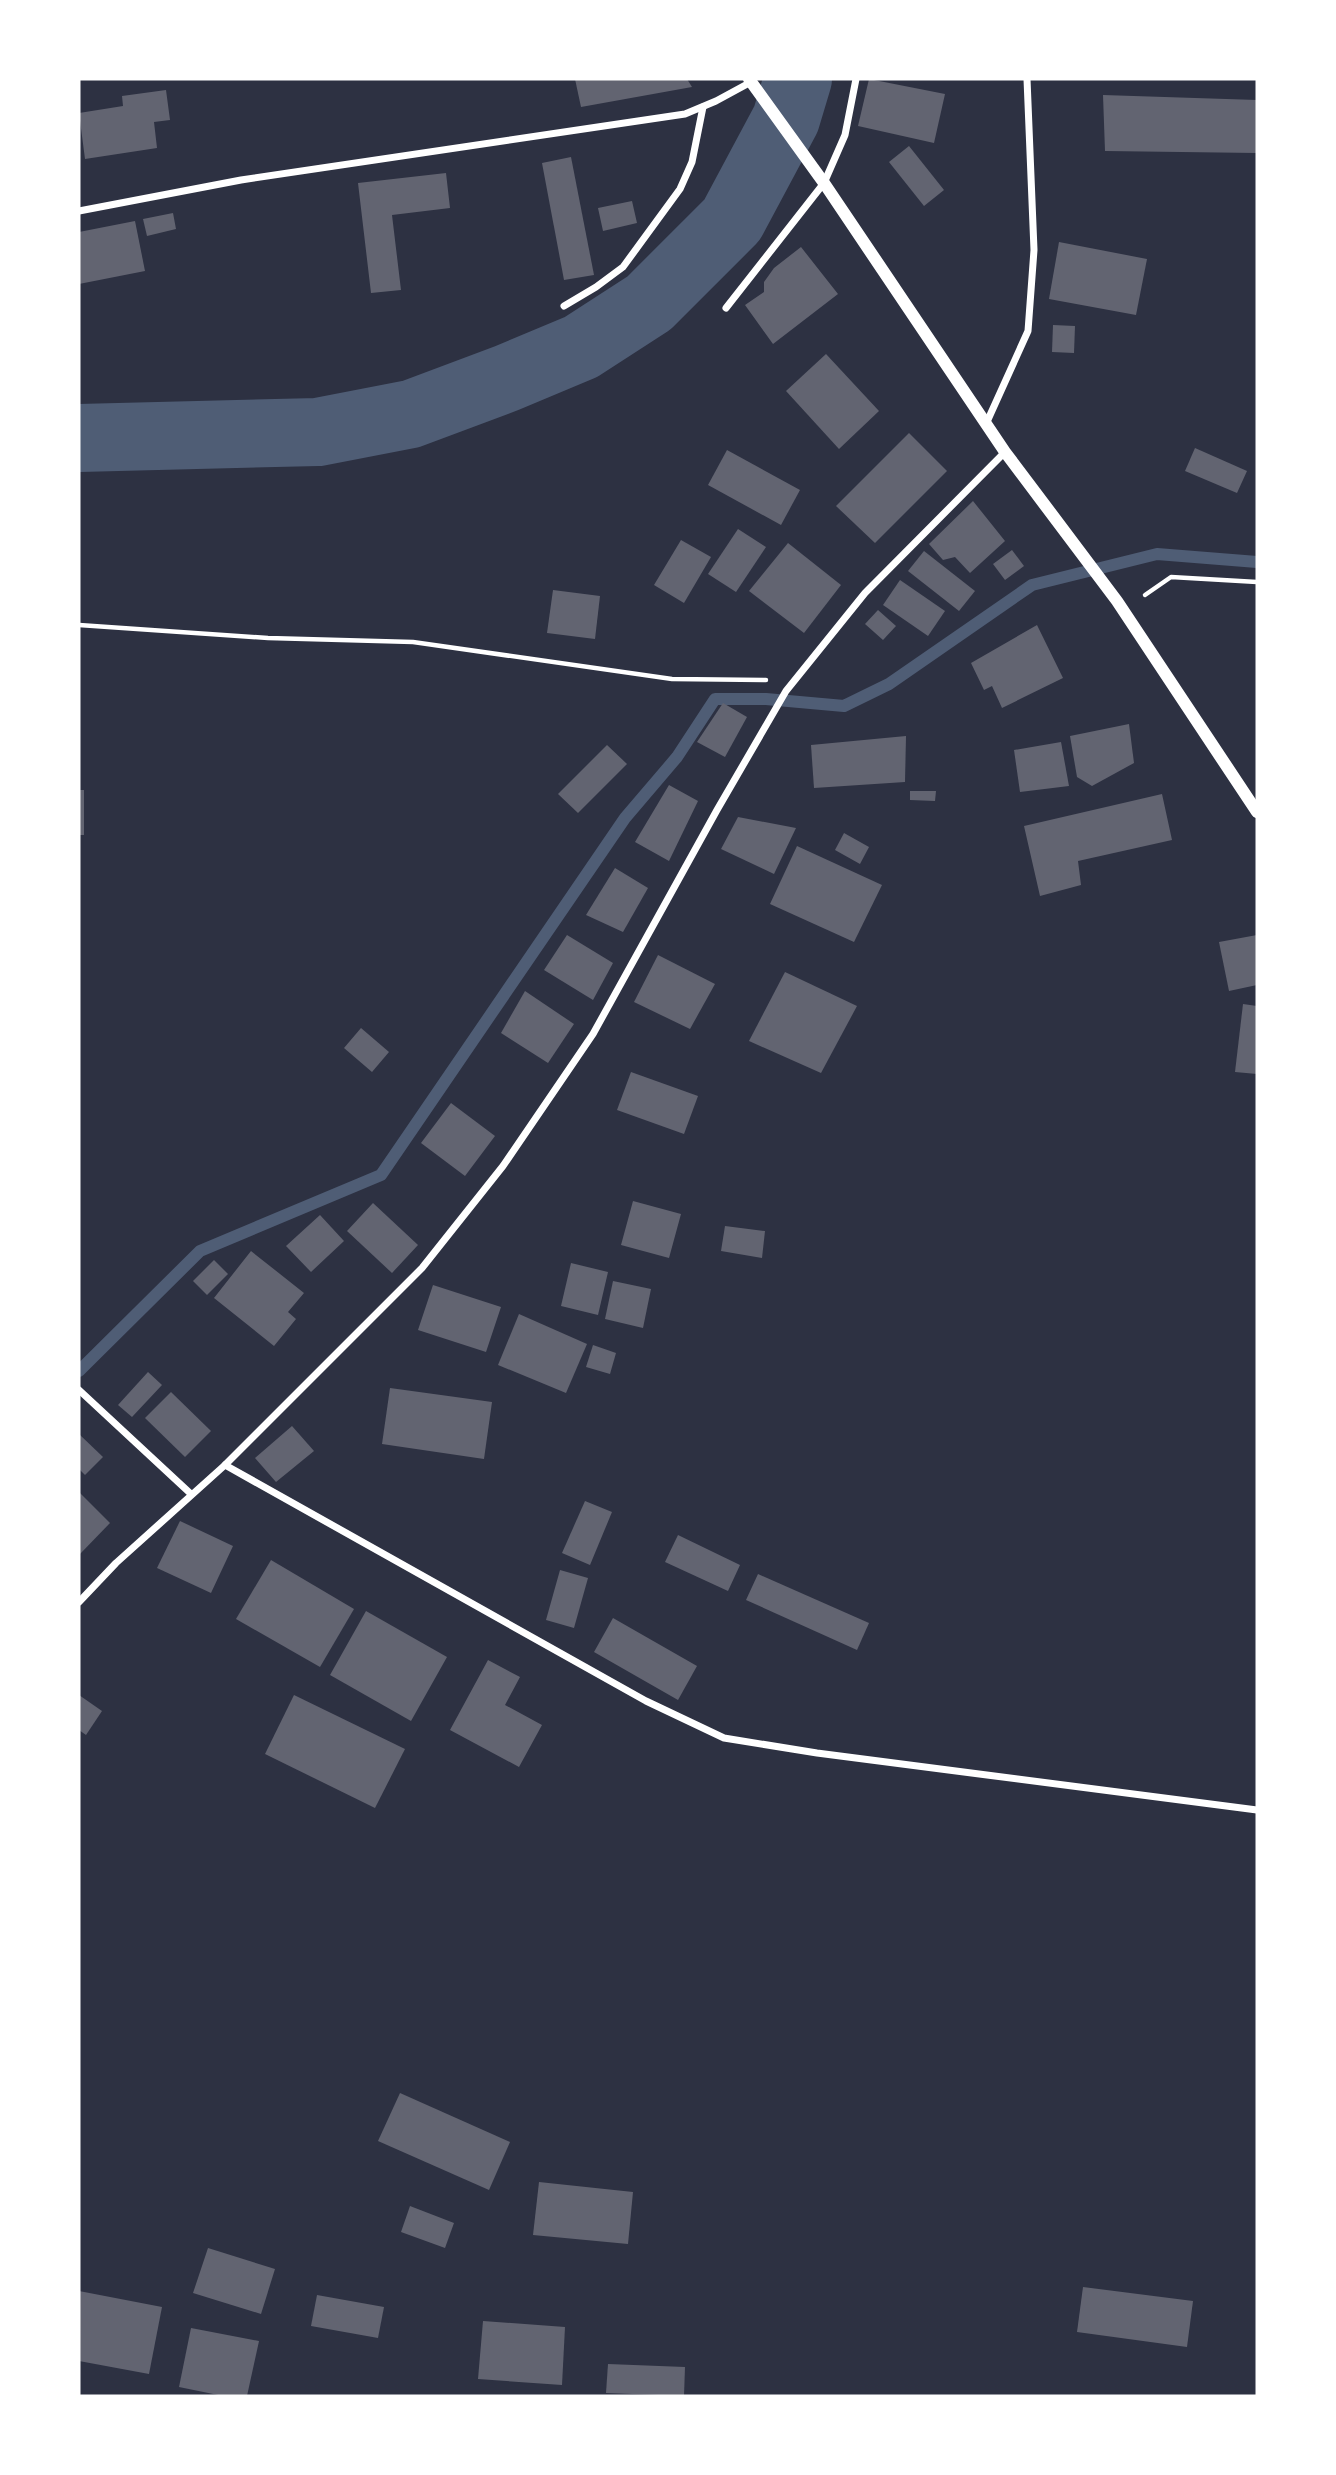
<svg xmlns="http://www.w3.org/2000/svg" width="1336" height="2475" font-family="'Exo 2',sans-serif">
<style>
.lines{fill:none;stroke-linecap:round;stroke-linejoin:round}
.stream{stroke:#4f5d75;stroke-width:12}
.river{stroke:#4f5d75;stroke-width:68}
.building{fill:#626471}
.path{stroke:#fff;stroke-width:4.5}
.minor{stroke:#fff;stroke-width:7}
.tertiary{stroke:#fff;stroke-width:12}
</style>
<rect width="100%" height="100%" fill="#2d3142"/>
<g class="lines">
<polyline class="stream" points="79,1371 200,1251 381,1175 625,818 677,757 715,699 766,699 844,706 889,684 1032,585 1157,554 1257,562"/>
<polyline class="river" points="79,438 318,432 411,414 507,378 581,347 649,303 732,220 786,119 798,79"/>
</g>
<g class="building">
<polygon points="575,79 687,79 692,87 581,107"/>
<polygon points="869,79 945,94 934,143 858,126"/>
<polygon points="166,90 170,120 154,122 157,148 85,159 79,113 123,106 122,96"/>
<polygon points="1103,95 1257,100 1257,153 1105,151"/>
<polygon points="909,146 944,190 924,206 889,162"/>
<polygon points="571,157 594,275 564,280 542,163"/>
<polygon points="446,173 450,208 392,215 401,290 371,293 358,183"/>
<polygon points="632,201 637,223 603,231 598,208"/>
<polygon points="173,213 176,229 147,236 143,219"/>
<polygon points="135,221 145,271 79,284 79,232"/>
<polygon points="1059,242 1147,259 1136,315 1049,299"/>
<polygon points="801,247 838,294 773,344 745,305 764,292 764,282 774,268"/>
<polygon points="1053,325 1075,326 1074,353 1052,352"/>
<polygon points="826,354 879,411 839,449 786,391"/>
<polygon points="909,433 947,471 875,543 836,506"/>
<polygon points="1195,448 1247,471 1237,493 1185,471"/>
<polygon points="727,450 800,490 781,525 708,485"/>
<polygon points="973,501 1005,541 970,573 955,557 943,560 929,544"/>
<polygon points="738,529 766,547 736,592 708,574"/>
<polygon points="681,540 711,557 684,603 654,585"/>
<polygon points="788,543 841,585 804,633 749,591"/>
<polygon points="1012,550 1024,566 1005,580 993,564"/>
<polygon points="924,551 975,591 959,611 908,571"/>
<polygon points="900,580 945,611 928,636 883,605"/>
<polygon points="553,590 600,596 595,639 547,633"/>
<polygon points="878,610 896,626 883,640 865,624"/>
<polygon points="1037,625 1063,678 1002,708 992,686 984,690 971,663"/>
<polygon points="723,703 747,717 725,757 697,742"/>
<polygon points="1129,724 1134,763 1092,786 1077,777 1070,736"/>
<polygon points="906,736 905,782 814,788 811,745"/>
<polygon points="1061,742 1069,786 1020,792 1014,750"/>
<polygon points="607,745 627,764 578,813 558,794"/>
<polygon points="669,785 698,801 669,861 635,842"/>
<rect x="79" y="790" width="5" height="45"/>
<polygon points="910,791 936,791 935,801 910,800"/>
<polygon points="1162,794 1172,840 1078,861 1081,885 1040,896 1024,826"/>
<polygon points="738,817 796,828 774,874 721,849"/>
<polygon points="844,833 869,847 860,864 835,850"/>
<polygon points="797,846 882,885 854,942 770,904"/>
<polygon points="615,868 648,888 623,932 586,915"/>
<polygon points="567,935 613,963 593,1000 544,970"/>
<polygon points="1257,935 1257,985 1229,991 1219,942"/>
<polygon points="658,955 715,984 690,1029 634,1002"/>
<polygon points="785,972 857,1006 821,1073 749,1041"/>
<polygon points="525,991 574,1024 548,1063 501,1033"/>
<polygon points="1243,1004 1257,1006 1257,1074 1235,1072"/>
<polygon points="361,1028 389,1052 372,1072 344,1048"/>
<polygon points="631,1072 698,1096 684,1134 617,1110"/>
<polygon points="451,1103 495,1136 465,1176 421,1143"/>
<polygon points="633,1201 681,1214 669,1258 621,1245"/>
<polygon points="373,1203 418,1245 392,1273 347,1231"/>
<polygon points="320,1215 344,1241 311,1272 286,1246"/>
<polygon points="725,1226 765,1231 762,1258 721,1251"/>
<polygon points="251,1251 304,1293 288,1312 296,1319 274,1346 214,1298"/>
<polygon points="214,1260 228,1274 207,1295 193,1281"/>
<polygon points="571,1263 608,1272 598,1315 561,1306"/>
<polygon points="613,1281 651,1289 643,1328 605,1319"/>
<polygon points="433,1285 501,1307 486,1352 418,1330"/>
<polygon points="519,1314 587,1344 566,1393 498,1365"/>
<polygon points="593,1345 616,1353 610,1374 586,1367"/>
<polygon points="148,1372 162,1385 132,1417 118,1405"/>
<polygon points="390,1388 492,1402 484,1459 382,1444"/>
<polygon points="171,1392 211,1431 185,1457 145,1418"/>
<polygon points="292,1426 314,1451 276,1482 255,1458"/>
<polygon points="79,1434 103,1457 85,1475 79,1469"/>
<polygon points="79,1492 110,1523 79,1555"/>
<polygon points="585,1501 612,1512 590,1565 562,1553"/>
<polygon points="180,1521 233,1546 211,1593 157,1568"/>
<polygon points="678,1535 740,1565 728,1591 665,1562"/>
<polygon points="271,1560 354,1609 320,1667 236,1619"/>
<polygon points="560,1570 588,1578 574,1628 546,1620"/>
<polygon points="758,1574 869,1623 857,1650 746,1600"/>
<polygon points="366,1611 447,1657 411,1721 330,1675"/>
<polygon points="613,1618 697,1666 678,1700 594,1652"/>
<polygon points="488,1660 520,1677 505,1705 542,1725 519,1767 450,1730"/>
<polygon points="79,1695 102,1711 86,1735 79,1730"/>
<polygon points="294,1695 405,1749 375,1808 265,1754"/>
<polygon points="400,2093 510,2142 489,2190 378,2141"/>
<polygon points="539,2182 633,2192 628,2244 533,2235"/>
<polygon points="410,2206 454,2223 445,2248 401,2232"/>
<polygon points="208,2248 275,2269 261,2314 193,2293"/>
<polygon points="1083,2287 1193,2301 1187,2347 1077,2332"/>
<polygon points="79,2291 162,2307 149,2374 79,2361"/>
<polygon points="317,2295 384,2307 378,2338 311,2326"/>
<polygon points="483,2321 565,2327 562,2385 478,2379"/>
<polygon points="191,2328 259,2341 247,2396 223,2396 179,2387"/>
<polygon points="608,2364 685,2367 684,2396 606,2393"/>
</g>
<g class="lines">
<g class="path">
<polyline points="1145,595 1171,577 1257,582"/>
<polyline points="79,625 268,638 413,642 672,679 766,680"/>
</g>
<g class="minor">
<polyline points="79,211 241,180 685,114 716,101 751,82"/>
<polyline points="564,306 596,287 623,267 680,189 692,162 703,107"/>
<polyline points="726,308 824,183 845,135 856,79"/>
<polyline points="986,424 1028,331 1034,250 1027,79"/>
<polyline points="79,1390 191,1494"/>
<polyline points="225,1465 646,1701 724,1738 817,1753 1257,1810"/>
<polyline points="79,1602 116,1563 225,1465 422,1268 503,1166 593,1034 717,810 786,691 865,593 1005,452"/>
</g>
<polyline class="tertiary" points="749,79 824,183 1005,452 1117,601 1257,812"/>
</g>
<rect width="1336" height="2475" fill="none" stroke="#ffffff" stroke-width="161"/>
</svg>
